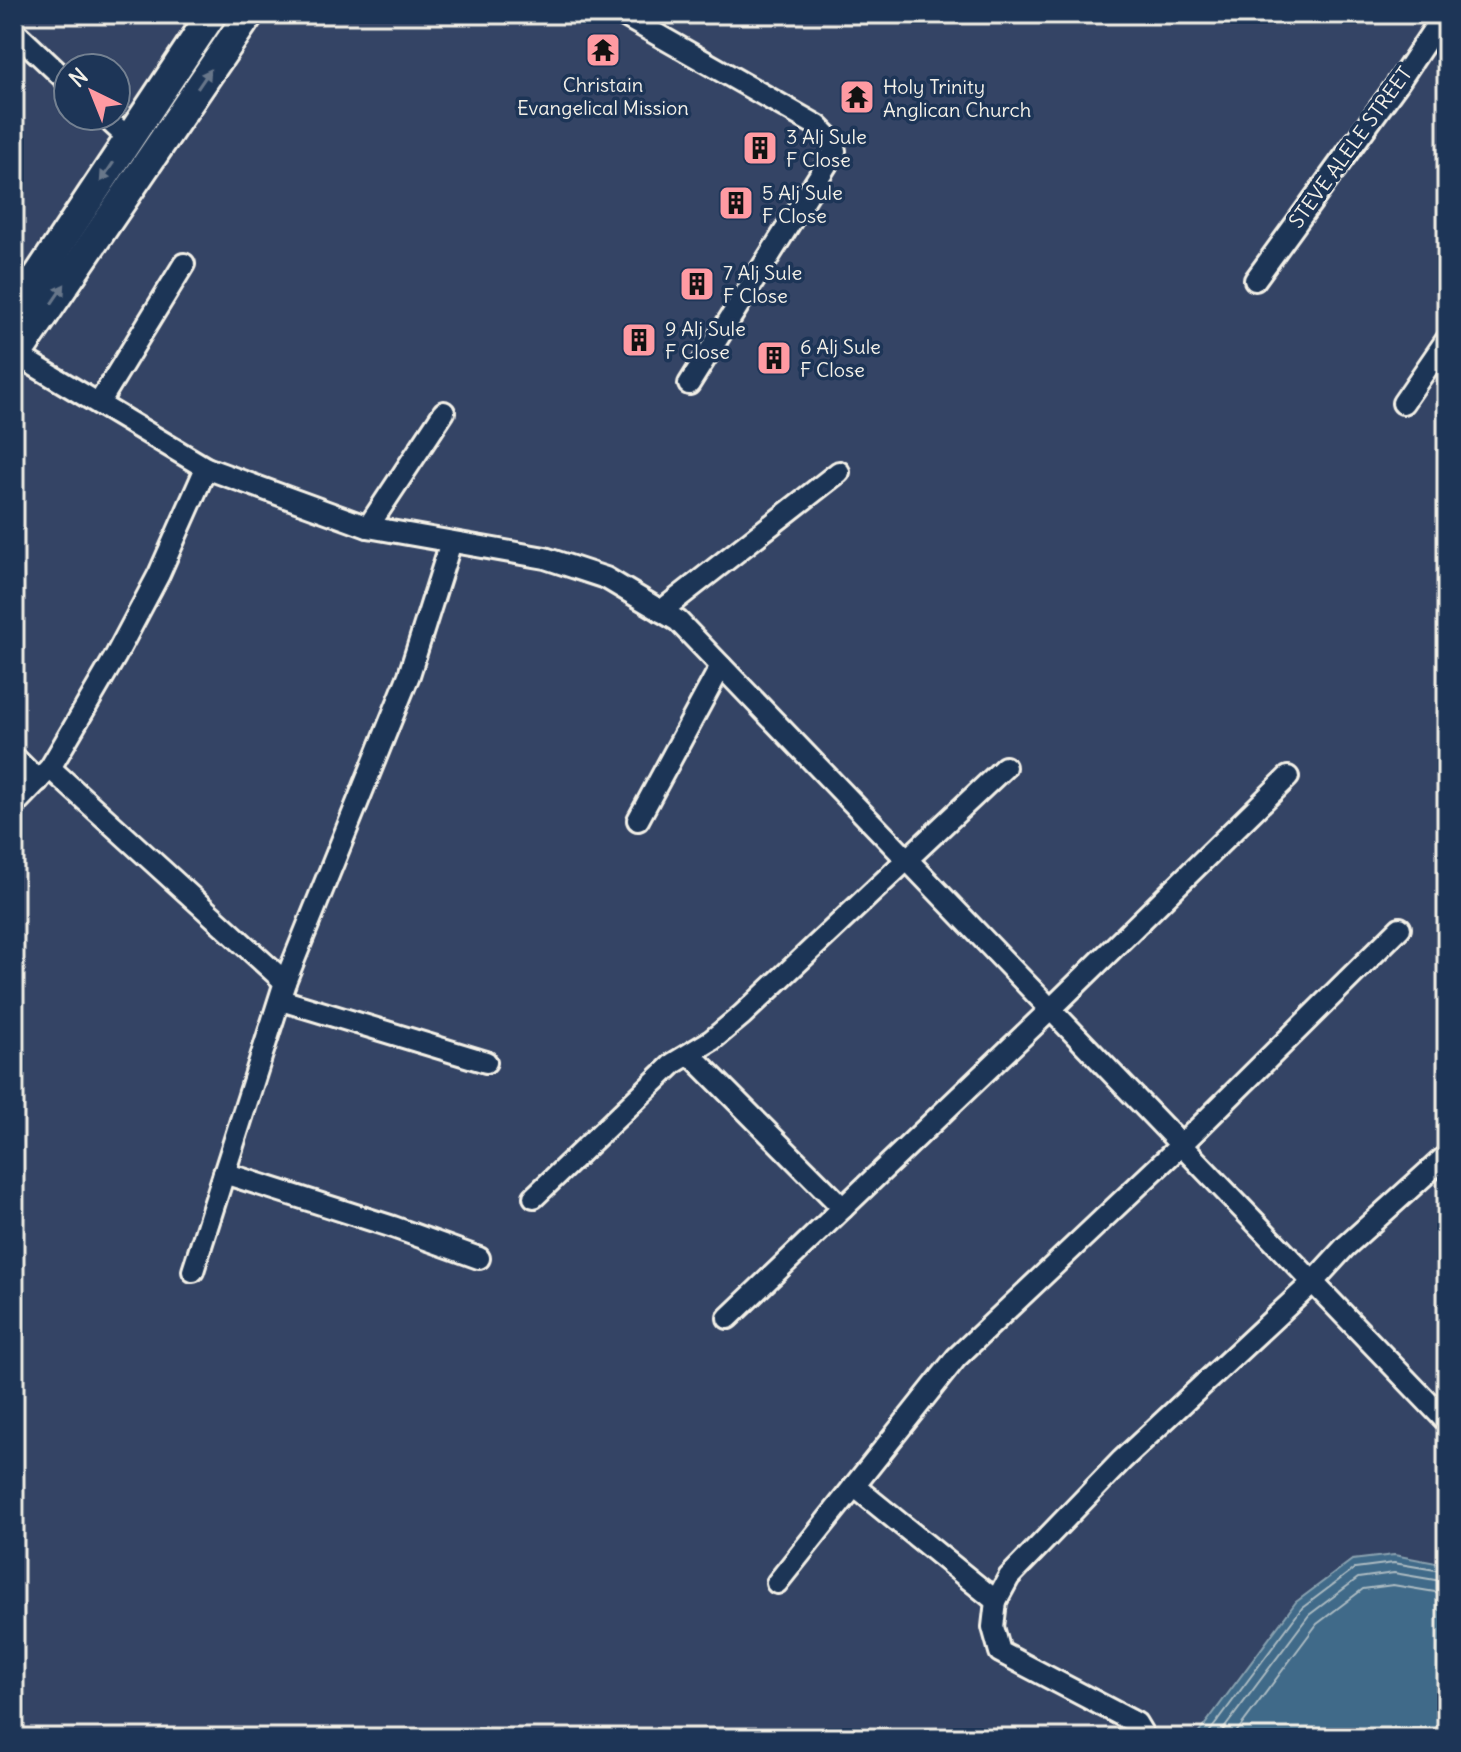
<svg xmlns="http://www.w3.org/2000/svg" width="1461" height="1752" font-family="Delius,sans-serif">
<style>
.water{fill:#416b89;stroke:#89a1af;stroke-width:2}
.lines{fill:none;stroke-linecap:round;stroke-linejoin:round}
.shore{stroke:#acbbc2;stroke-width:2}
.street-casing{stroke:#f4f1e8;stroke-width:26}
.secondary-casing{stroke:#f4f1e8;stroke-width:34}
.street{stroke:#1d3557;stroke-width:20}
.secondary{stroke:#1d3557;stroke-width:28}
.oneway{fill:#68778a}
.labels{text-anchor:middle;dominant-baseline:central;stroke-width:7;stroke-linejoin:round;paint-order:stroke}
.poi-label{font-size:20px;fill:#f4f1e8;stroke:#1d3557;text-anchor:start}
.street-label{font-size:20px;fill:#f4f1e8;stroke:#1d3557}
</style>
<rect width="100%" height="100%" fill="#344465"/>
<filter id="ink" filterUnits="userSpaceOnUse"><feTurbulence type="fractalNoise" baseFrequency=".0125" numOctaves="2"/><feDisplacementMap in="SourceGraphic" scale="16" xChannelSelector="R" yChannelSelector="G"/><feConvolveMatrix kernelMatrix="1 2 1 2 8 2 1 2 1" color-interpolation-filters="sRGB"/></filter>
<g filter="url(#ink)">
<polygon class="water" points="1394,1555 1447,1565 1447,1738 1195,1738 1296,1602 1352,1560"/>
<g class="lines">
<g class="shore">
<polyline points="1205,1738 1302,1608 1355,1568 1394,1563 1447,1572"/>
<polyline points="1217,1738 1309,1615 1358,1578 1394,1573 1447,1582"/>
<polyline points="1232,1738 1317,1624 1363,1589 1393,1585 1447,1594"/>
</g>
<defs>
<g id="street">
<polyline points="621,14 818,126 833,141 835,151 689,384"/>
<polyline points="14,31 68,82"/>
<polyline points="104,116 129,139"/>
<polyline points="1255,280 1398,83 1444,14"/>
<polyline points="17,355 206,468 368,527 545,558 606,578 678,621 1447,1422"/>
<polyline points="99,403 184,264"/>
<polyline points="1403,403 1447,339"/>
<polyline points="368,527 444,412"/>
<polyline points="661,611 839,472"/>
<polyline points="14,757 38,781"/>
<polyline points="50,768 285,982"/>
<polyline points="14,805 50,768 115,657 159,574 206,468"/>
<polyline points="638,820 721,666"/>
<polyline points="281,1000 486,1062"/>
<polyline points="691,1055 843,1208 1050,1010 1288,777"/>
<polyline points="224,1173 393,1227 479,1258"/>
<polyline points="534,1197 674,1063 712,1040 742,1015 1005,767"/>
<polyline points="193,1271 285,982 409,675 451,542"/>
<polyline points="728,1318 843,1208"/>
<polyline points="854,1486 996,1601"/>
<polyline points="777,1583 956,1358 1180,1146 1400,928"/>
<polyline points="1141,1738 1142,1733 1136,1723 1000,1652 993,1627 996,1601 1009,1577 1122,1460 1312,1283 1345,1247 1447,1155"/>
</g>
<g id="secondary">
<polyline points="14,312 212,14"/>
<polyline points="14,359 249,14"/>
</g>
</defs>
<use href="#street" class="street-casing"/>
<use href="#secondary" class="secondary-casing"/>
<use href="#street" class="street"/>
<use href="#secondary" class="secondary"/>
</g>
<defs><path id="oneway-solid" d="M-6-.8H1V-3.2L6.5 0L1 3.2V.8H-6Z" transform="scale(2)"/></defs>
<g class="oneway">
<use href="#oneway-solid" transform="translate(204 79) rotate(-56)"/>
<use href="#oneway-solid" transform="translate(107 172) rotate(124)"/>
<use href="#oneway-solid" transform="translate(58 294) rotate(-56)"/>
</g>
</g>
<defs>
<symbol id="temple-square" viewBox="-11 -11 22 22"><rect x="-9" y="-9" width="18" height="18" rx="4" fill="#ff9aa2" stroke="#1d3557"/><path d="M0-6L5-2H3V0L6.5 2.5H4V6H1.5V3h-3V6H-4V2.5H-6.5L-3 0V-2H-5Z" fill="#111"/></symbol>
<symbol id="building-square" viewBox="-11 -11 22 22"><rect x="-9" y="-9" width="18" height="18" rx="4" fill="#ff9aa2" stroke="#1d3557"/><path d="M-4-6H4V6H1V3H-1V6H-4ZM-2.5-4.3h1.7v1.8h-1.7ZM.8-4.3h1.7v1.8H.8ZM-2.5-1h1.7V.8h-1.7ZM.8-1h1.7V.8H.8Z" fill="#111"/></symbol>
</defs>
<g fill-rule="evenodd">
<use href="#temple-square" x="583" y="30" width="40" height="40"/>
<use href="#temple-square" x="837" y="77" width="40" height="40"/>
<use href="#building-square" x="740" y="128" width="40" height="40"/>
<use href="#building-square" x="716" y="183" width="40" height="40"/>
<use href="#building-square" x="677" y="264" width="40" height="40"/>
<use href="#building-square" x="619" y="320" width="40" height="40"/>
<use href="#building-square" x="754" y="338" width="40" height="40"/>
</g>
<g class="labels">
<g class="poi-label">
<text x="603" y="84" text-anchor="middle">Christain<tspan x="603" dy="23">Evangelical Mission</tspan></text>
<text x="883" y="86">Holy Trinity<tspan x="883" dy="23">Anglican Church</tspan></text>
<text x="786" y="136">3 Alj Sule<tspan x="786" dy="23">F Close</tspan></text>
<text x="762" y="192">5 Alj Sule<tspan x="762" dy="23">F Close</tspan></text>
<text x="723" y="272">7 Alj Sule<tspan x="723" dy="23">F Close</tspan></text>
<text x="665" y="328">9 Alj Sule<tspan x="665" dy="23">F Close</tspan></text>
<text x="800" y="346">6 Alj Sule<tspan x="800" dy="23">F Close</tspan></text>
</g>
<g class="street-label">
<text transform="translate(1350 147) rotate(-54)">STEVE ALELE STREET</text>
</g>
</g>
<rect width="1461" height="1752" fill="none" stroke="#1d3557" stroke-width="48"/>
<rect x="24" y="24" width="1413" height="1704" fill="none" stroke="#f4f1e8" stroke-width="3" filter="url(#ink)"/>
<g transform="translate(92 92) rotate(317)"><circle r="38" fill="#1d3557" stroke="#738091" stroke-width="2"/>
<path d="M0-6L14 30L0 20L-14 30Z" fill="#ff9aa2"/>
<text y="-12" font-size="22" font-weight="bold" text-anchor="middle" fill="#f4f1e8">N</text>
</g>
</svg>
